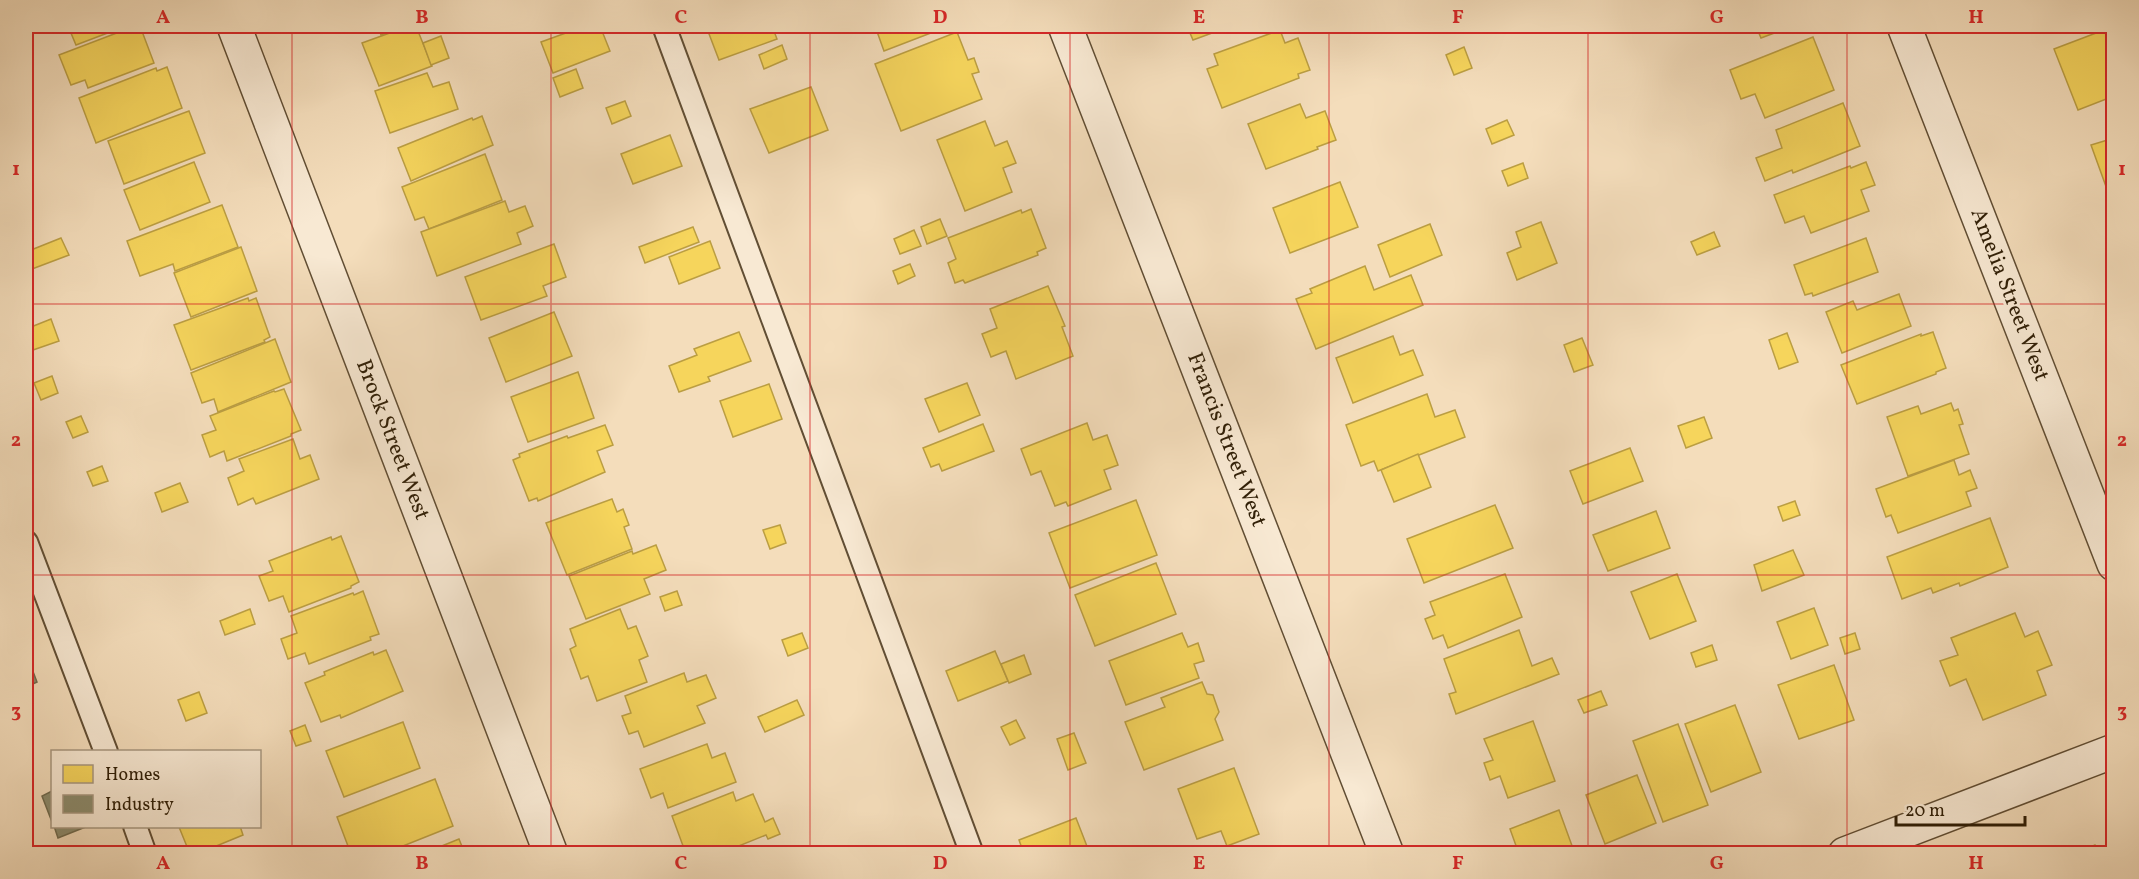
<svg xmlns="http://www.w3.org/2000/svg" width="2139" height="879" font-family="Vollkorn,serif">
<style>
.homes{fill:#f6d55c;stroke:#bb9e42;stroke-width:1.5}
.industry{fill:#8c8c6e;stroke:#706b4f;stroke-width:1.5}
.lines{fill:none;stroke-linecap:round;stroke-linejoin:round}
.lane-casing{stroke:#614e34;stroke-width:26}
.street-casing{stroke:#614e34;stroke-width:36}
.lane{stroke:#f8e9d3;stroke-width:22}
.street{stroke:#f8e9d3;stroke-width:33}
.grid{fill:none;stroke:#d62828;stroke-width:1.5;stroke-opacity:0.55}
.labels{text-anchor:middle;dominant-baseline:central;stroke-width:6;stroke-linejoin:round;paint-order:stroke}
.street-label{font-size:22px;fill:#301f07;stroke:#f8e9d3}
.neatline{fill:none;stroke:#d62828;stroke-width:2}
.grid-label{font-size:20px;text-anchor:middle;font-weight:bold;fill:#d62828}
</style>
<rect width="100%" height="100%" fill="#f4ddbb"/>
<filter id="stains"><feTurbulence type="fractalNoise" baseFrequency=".00333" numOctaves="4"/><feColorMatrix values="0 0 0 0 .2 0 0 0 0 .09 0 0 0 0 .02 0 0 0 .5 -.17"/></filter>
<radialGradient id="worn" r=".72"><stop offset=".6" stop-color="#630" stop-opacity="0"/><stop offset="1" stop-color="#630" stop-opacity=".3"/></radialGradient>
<g class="homes">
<polygon points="53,26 126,26 76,45 68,26 56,31"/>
<polygon points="135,26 140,26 154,63 88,88 85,80 71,85 59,55"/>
<polygon points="378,26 405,26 381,35"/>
<polygon points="409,26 416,26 432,66 379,86 362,43"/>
<polygon points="585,26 600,26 610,51 553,73 541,42"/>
<polygon points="706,26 772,26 777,39 719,60"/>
<polygon points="875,26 949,26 884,51"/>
<polygon points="1187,26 1231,26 1193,40"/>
<polygon points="1756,26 1793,26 1761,38"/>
<polygon points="1280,30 1285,43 1298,38 1310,70 1298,74 1299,78 1222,108 1207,69 1218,65 1214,54"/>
<polygon points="2104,30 2114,55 2114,96 2078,110 2054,49"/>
<polygon points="957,32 968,60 974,58 979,72 972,74 982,99 901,131 875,64"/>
<polygon points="441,36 449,58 431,65 423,43"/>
<polygon points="1813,37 1834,90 1765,118 1755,94 1741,99 1730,70"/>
<polygon points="782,45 787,59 764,69 759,55"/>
<polygon points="1464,47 1472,68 1454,75 1446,55"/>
<polygon points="167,67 182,108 96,143 79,98 156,68 157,71"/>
<polygon points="576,69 583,88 560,97 553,78"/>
<polygon points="427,73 433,87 449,82 458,109 390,133 375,91"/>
<polygon points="811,87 828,130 769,153 750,109"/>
<polygon points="625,101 631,116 612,124 606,108"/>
<polygon points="1843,103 1860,146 1793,173 1792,170 1765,181 1756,158 1782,148 1776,130"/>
<polygon points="1300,104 1306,118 1325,111 1336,140 1317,147 1318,149 1266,169 1248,124"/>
<polygon points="189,111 205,153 124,184 108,141"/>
<polygon points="482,116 493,145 411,181 398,148 472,118 473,120"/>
<polygon points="1507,120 1514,135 1492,144 1486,129"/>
<polygon points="985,121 995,146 1007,141 1016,163 1003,168 1012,192 965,211 937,140"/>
<polygon points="670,135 682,166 633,184 621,154"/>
<polygon points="2114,138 2114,190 2108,192 2091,145"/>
<polygon points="485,154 502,200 429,229 424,217 415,220 402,187"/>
<polygon points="194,162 210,202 140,230 124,190"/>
<polygon points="1866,162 1875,185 1861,190 1869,211 1811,233 1804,216 1785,223 1774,195 1850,166 1851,168"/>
<polygon points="1523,163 1528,178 1508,186 1502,171"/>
<polygon points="1340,182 1358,227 1290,253 1273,208"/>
<polygon points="505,201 509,212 525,206 533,226 517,233 521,244 437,276 421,232"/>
<polygon points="222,205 238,247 175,271 173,264 140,276 127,241"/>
<polygon points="1031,209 1046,248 1037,252 1038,255 965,283 963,280 955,283 948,263 956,259 948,238 1021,210 1022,213"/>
<polygon points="940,219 947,236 927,244 921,227"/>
<polygon points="1541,222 1557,263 1517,280 1507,253 1521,247 1516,232"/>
<polygon points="1430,224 1442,255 1390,277 1378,245"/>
<polygon points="693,227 699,242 645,263 639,247"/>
<polygon points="914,230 921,246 900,254 894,239"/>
<polygon points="1714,232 1720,246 1697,255 1691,242"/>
<polygon points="61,238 69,255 32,269 26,252"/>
<polygon points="1866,238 1878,272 1813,296 1812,293 1805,295 1794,265"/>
<polygon points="710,241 720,268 679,284 669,257"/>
<polygon points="554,244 566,277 543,286 547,296 481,320 465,277"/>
<polygon points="241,247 257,291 191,317 174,273"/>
<polygon points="910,264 915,276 898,284 893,271"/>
<polygon points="1365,266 1374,290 1411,275 1423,305 1316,349 1296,299 1312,293 1310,289"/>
<polygon points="1048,286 1065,326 1062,327 1073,356 1016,379 1006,351 991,357 982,334 997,328 990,309"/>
<polygon points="1899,294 1911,326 1842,353 1826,312 1853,301 1857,310"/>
<polygon points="248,298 249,301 256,298 270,337 264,340 265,342 191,370 174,325"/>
<polygon points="554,312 572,356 506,382 489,338"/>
<polygon points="51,319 59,341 33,350 26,329"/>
<polygon points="739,332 751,361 708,377 710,381 679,392 669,366 697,355 694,349"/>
<polygon points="1933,332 1946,368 1936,372 1936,374 1857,404 1841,365 1921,334 1921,336"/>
<polygon points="1787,333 1798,362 1779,369 1769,340"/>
<polygon points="1393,336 1400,355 1413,350 1423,375 1353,403 1336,358"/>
<polygon points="1582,338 1593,365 1574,372 1564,345"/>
<polygon points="275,339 291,382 218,412 214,399 202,403 191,373"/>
<polygon points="578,372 594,418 528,442 511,397"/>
<polygon points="52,376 58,393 41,400 34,383"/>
<polygon points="967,383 980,415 939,432 925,399"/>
<polygon points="769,384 782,419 733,437 720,401"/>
<polygon points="284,389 301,430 291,434 291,436 227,461 224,451 210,457 202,435 216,430 210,416 274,391 275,392"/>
<polygon points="1427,394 1435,417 1455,410 1465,437 1378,471 1374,461 1361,466 1346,425"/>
<polygon points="1951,403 1954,411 1958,409 1963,424 1959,425 1969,454 1908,476 1887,417 1918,406 1921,414"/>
<polygon points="81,416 88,432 73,438 66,422"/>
<polygon points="1704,417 1712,438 1686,448 1678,426"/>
<polygon points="1087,423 1093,440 1107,435 1118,465 1104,470 1111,489 1068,506 1066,502 1055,506 1041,471 1031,475 1021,449"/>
<polygon points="983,424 994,451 942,471 939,464 931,467 923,448"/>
<polygon points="605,425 613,445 597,451 605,472 538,501 537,498 529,501 513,460 520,457 519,454 567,436 568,438"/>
<polygon points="293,439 300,459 310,455 319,479 256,504 253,498 238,505 228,478 244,471 239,459"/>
<polygon points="1630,448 1643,481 1583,504 1570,471"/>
<polygon points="1418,454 1431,487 1394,502 1381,470"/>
<polygon points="1954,460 1959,475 1970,470 1977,488 1966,492 1971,506 1898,533 1891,515 1886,517 1876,489"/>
<polygon points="102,466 108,481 93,486 87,472"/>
<polygon points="180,483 188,502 162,512 155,493"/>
<polygon points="612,499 617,512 623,509 629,525 624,527 632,549 567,575 546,523"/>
<polygon points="1136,500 1157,555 1070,588 1049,533"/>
<polygon points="1795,501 1800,515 1783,521 1778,507"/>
<polygon points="1495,505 1513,548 1424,583 1407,539"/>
<polygon points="1656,511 1670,548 1608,571 1593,535"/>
<polygon points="1990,518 2008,567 1960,586 1959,583 1933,593 1931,588 1902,599 1887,557"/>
<polygon points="780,525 786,543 770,549 763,530"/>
<polygon points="341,536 359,582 351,586 351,588 289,612 283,596 269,601 259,576 273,571 269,561 331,537 332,540"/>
<polygon points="656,545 666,570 644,579 650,594 586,619 569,576 632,551 633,554"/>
<polygon points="1793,550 1804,575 1762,591 1754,565"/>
<polygon points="1156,563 1176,614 1095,646 1075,595"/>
<polygon points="1505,574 1522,617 1448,648 1443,635 1433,639 1425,619 1435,615 1430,602"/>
<polygon points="1677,574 1696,621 1650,639 1631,592"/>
<polygon points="363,591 379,634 370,637 371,640 309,664 305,653 288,659 281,639 297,633 291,616 353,593 354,595"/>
<polygon points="677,591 682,605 665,611 660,597"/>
<polygon points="1814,608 1828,645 1791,659 1777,622"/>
<polygon points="250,609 255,624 225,635 220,621"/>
<polygon points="620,609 628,629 636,626 648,656 639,660 647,682 597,701 588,676 581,679 570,649 576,646 570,629"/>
<polygon points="2015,613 2025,637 2038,631 2052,665 2037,671 2046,695 1983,720 1966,679 1950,686 1940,661 1958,655 1951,638"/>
<polygon points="1519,630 1532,666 1552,658 1559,674 1456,714 1449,694 1456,692 1444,659"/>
<polygon points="802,633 808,648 788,656 782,640"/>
<polygon points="1182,633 1188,647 1198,643 1204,661 1194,664 1199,678 1126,705 1109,661"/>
<polygon points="1855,633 1860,649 1845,654 1840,638"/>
<polygon points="1712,645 1717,660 1696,667 1691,653"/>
<polygon points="386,650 403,691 341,718 340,715 321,722 305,683 325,675 324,672 373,652 374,655"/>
<polygon points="995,651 1008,681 958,701 946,671"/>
<polygon points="1024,655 1031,674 1009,683 1001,664"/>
<polygon points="1834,665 1854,720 1799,739 1778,685"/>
<polygon points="684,673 687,682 706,675 716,698 697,706 705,723 644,747 638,731 629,734 622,716 631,713 625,696"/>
<polygon points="1202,682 1207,694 1213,695 1219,712 1215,719 1223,740 1144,770 1125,722 1165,707 1161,698"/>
<polygon points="1601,691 1607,705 1584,713 1578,700"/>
<polygon points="199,692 207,713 186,721 178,700"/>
<polygon points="797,700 804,715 765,732 758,717"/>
<polygon points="1735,705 1761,772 1711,792 1685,724"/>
<polygon points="1016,720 1025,738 1010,745 1001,727"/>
<polygon points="1533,721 1555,781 1508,798 1500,776 1490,780 1484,763 1493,760 1484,739"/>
<polygon points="403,722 420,768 344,797 326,751"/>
<polygon points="1678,724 1708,805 1663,822 1633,741"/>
<polygon points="305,725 311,741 296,746 290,731"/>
<polygon points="1074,733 1086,763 1068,770 1057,739"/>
<polygon points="707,744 712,758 725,753 736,782 668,808 663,793 651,798 640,769"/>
<polygon points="1234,768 1259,834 1227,846 1221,831 1197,839 1178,789"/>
<polygon points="1637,775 1656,823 1605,844 1586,795"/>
<polygon points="435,779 453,826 383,854 351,854 337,817"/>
<polygon points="733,792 736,801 753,794 765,822 773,818 780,834 768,839 766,835 719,854 686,854 672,816"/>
<polygon points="1559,810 1575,854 1519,854 1510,829"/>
<polygon points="1076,818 1090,854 1024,854 1019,840"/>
<polygon points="240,826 243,835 197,854 190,854 179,827"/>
<polygon points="459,839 465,854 422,854"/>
<polygon points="2095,845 2099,854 2074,854"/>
</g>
<g class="industry">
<polygon points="26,653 37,682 26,687"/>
<polygon points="52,791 52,822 42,796"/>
<polygon points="54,826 88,826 58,838"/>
</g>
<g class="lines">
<defs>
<g id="lane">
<polyline points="664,26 972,854"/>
<polyline points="26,542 106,752"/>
<polyline points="135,826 145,854"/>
</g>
<g id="street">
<polyline points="234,26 551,854"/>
<polyline points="1065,26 1387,854"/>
<polyline points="1904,26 2114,564"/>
<polyline points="1845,854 2114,751"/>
</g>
</defs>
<use href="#lane" class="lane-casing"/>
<use href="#street" class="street-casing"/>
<use href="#lane" class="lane"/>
<use href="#street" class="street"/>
</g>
<path class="grid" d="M292,26V854M551,26V854M810,26V854M1070,26V854M1329,26V854M1588,26V854M1847,26V854M26,304H2114M26,575H2114"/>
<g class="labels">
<g class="street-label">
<text transform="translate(2009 295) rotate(69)">Amelia Street West</text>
<text transform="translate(392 440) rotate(69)">Brock Street West</text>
<text transform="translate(1226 440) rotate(69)">Francis Street West</text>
</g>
</g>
<rect width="2139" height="879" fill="none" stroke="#f4ddbb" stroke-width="66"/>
<rect x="51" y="750" width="210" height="78" fill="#f8e9d3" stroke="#a89881" stroke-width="1.5"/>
<rect x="63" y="765" width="30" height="18" fill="#f6d55c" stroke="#a89881" stroke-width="1.5"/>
<text x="105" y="780" font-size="18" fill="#301f07">Homes</text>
<rect x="63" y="795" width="30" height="18" fill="#8c8c6e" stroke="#a89881" stroke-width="1.5"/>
<text x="105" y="810" font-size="18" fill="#301f07">Industry</text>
<path d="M1896 816v9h129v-9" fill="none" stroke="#301f07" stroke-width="3"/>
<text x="1905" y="816" font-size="18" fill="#301f07" stroke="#f8e9d3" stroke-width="4.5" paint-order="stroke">20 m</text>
<rect x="33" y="33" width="2073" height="813" class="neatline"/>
<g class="grid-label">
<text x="163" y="23">A</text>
<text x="422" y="23">B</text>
<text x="681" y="23">C</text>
<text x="940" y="23">D</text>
<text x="1199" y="23">E</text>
<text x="1458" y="23">F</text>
<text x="1717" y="23">G</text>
<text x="1976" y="23">H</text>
<text x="16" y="175">1</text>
<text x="2122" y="175">1</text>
<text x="16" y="446">2</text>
<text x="2122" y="446">2</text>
<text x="16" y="717">3</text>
<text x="2122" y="717">3</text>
<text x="163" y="869">A</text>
<text x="422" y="869">B</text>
<text x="681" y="869">C</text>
<text x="940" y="869">D</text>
<text x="1199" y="869">E</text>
<text x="1458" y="869">F</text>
<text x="1717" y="869">G</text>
<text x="1976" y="869">H</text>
</g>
<rect width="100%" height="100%" filter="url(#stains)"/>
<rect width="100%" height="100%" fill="url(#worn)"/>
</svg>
